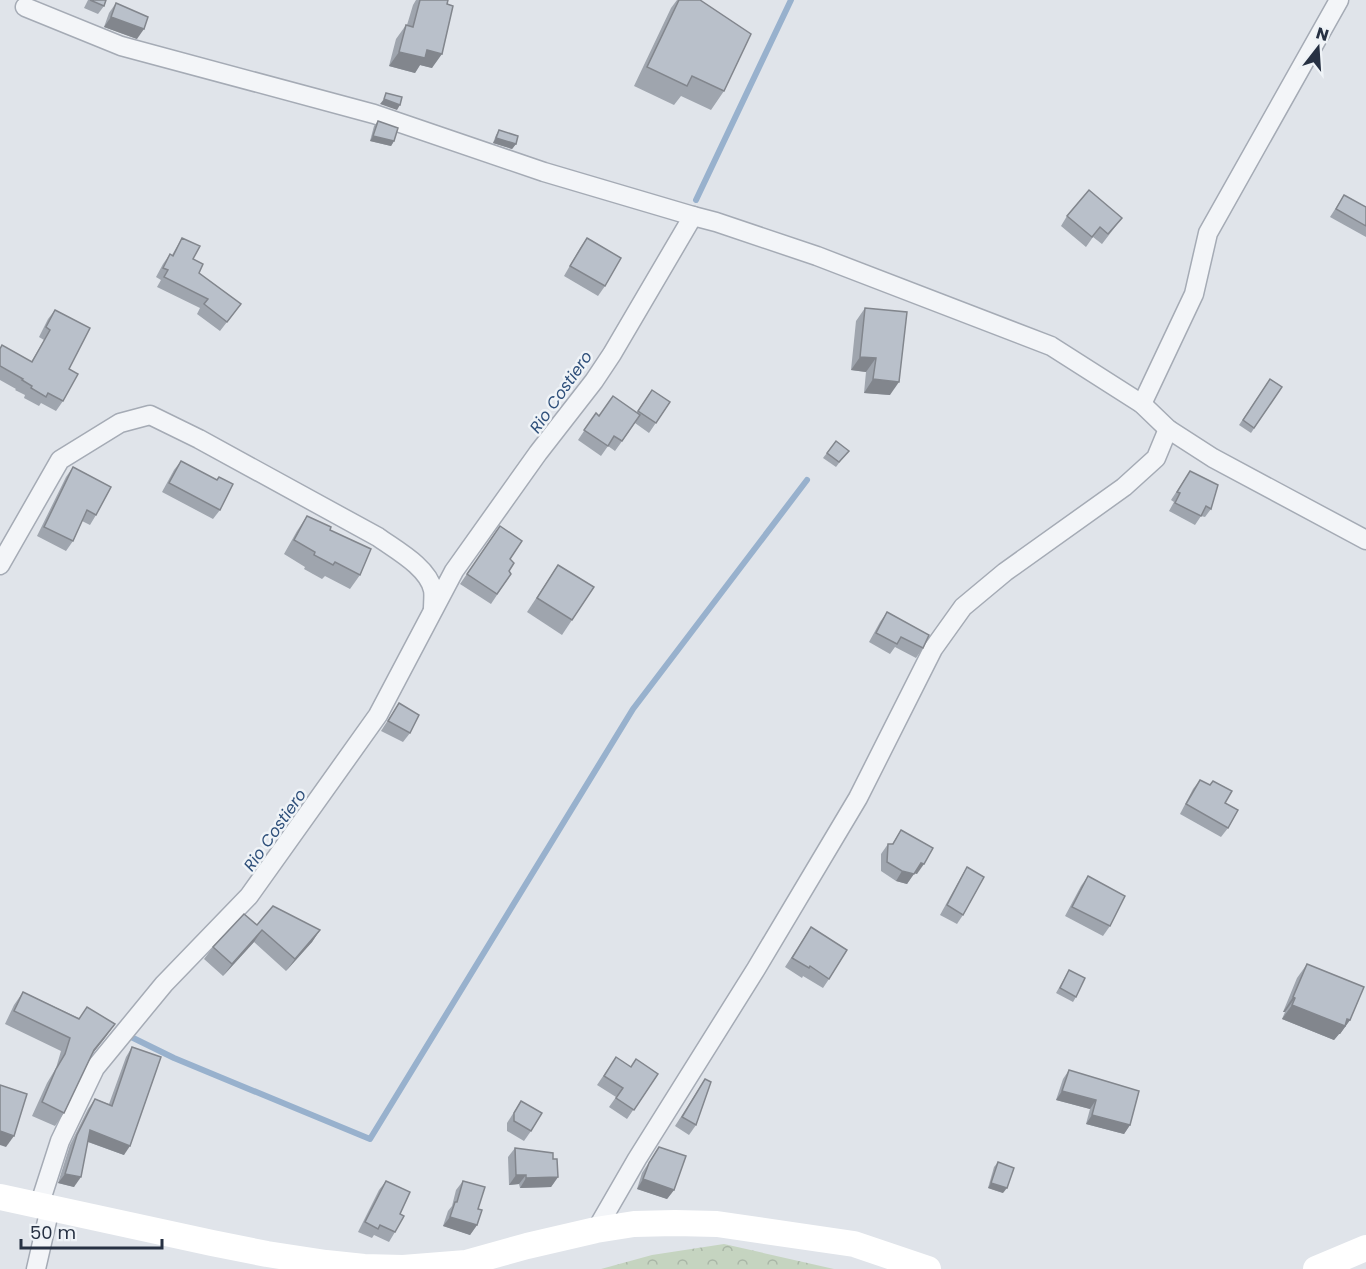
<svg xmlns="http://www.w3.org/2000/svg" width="1366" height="1269" font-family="Poppins,sans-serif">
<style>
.forest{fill:url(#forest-crowns)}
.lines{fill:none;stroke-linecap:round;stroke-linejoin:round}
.stream{stroke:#98b1cd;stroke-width:6}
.minor-casing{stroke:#a5abb5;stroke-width:21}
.minor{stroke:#f3f5f8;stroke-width:18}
.secondary{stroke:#fff;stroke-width:26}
.wall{fill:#9fa5ae}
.shaded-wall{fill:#82868d}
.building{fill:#b9c0ca;stroke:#82868d;stroke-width:1.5}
.labels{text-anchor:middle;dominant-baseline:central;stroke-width:5;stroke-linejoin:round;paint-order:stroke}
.water-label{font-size:16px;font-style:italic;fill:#2e4f7a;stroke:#eff3f7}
</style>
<defs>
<pattern id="forest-crowns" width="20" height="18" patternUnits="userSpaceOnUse" patternTransform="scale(1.5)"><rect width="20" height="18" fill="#c5d4c0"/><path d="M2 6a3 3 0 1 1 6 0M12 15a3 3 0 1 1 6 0" fill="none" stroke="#a9b6a6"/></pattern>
</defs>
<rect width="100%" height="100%" fill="#e0e4ea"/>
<polygon class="forest" points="724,1244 834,1269 601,1269 652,1255"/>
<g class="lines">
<g class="stream">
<polyline points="696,200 791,0"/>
<polyline points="125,1034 174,1058 370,1139 633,709 807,480"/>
</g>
<defs>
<g id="minor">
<polyline points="25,7 121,46 374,114 544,172 693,216 716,222 817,256 1051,346 1142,404 1168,429 1213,458 1366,540"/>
<polyline points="1142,404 1194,294 1208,233 1339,0"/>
<path d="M0,565L60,460L120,423L150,415L199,439L378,537C396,550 428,567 433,590C434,595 433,603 433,609"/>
<polyline points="39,1206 60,1141 95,1068 164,984 249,896 378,715 454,571 538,453 594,381 612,354 693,216"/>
<polyline points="596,1230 637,1159 756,969 858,798 933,649 963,607 1005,572 1124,487 1156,458 1168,429"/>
<polyline points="36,1269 50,1208"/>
</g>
</defs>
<use href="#minor" class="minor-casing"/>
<use href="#minor" class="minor"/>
<g class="secondary">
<polyline points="0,1197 212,1243 267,1254 326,1263 364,1267 403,1268 466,1263 527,1246 596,1230 634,1224 675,1223 717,1224 854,1244 928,1269"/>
<polyline points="1316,1269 1366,1248"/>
</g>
</g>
<g class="wall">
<polygon points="88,0 106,0 104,6 98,14 84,8"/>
<polygon points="416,0 448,0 432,68 420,65 415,73 389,66 396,39 406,25 407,25 413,5"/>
<polygon points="677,0 700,0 724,91 711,110 681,96 674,105 634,86 671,8"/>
<polygon points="116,3 137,39 104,27 109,13"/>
<polygon points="378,121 394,141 391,146 370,141 374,126"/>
<polygon points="499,130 516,144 512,149 493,143 496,135"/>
<polygon points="1344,195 1366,207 1366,237 1330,217"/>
<polygon points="1067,216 1122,218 1102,244 1093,237 1086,247 1061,226"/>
<polygon points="182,238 199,273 241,304 220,331 197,314 200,308 157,287 161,280 156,277 163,264 170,254 172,255"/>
<polygon points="587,238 605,286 598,296 564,276 580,248"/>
<polygon points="865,308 890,395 864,393 866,372 851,370 856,321"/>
<polygon points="55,310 69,369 63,401 56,411 41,403 39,406 24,398 25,395 15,390 16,389 0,380 0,348 31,362 44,340 39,337 48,319"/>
<polygon points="1270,379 1282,387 1251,433 1239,425"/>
<polygon points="652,390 670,402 649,433 635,423 615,451 608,446 601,456 578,440 596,413 599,416 637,412"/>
<polygon points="836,441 845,455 836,467 823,458"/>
<polygon points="181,461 220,510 213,519 162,492 174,470"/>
<polygon points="73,467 96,515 90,525 82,521 73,541 66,551 37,536 66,477"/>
<polygon points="1184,480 1211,509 1205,517 1201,516 1195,525 1169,511 1174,502 1171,500"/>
<polygon points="307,516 330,530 360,575 350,589 325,576 322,579 304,569 305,567 284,554 297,531"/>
<polygon points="500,526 509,571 511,574 491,604 460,584"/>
<polygon points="558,565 572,620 562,635 527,612"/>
<polygon points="887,612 923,648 916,658 895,647 890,654 869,642 880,622"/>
<polygon points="399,703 410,733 403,742 381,731"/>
<polygon points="1200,780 1210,785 1225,803 1228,828 1221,837 1180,814 1193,789"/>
<polygon points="901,830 917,874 914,873 907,884 896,881 881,871 881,854 888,844 892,844"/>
<polygon points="967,867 963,915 957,924 940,915 961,877"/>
<polygon points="1088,876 1110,926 1103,936 1065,916 1081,886"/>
<polygon points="257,925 320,930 312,942 286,971 254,942 223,976 204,959 213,947"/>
<polygon points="811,927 829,979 823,988 803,976 802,978 785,967"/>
<polygon points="1307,964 1350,1020 1340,1034 1339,1034 1334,1040 1282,1019 1285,1012 1283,1012 1297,978"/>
<polygon points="1069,970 1076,997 1073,1002 1056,993"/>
<polygon points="23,992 79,1018 115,1024 92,1054 64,1113 55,1126 32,1116 47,1083 56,1068 61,1051 5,1024 14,1005"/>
<polygon points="132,1047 124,1155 88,1142 74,1187 58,1183 70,1145 88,1109 95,1099 109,1104 126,1057"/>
<polygon points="616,1057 631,1067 658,1074 627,1119 609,1107 616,1097 597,1085"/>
<polygon points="1069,1070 1130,1125 1124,1134 1086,1124 1090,1109 1056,1100 1063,1079"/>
<polygon points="705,1079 696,1125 689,1135 675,1126"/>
<polygon points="521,1101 531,1131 524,1141 507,1131 507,1123"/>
<polygon points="659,1147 674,1190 667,1199 637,1189 642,1173"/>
<polygon points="515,1148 553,1159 558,1177 551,1187 520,1188 519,1184 509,1185 508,1157"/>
<polygon points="998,1162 1003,1193 988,1188 994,1167"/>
<polygon points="386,1181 400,1214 395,1232 389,1242 374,1235 372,1238 358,1232 379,1190"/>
<polygon points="463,1181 478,1209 477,1225 470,1235 443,1226 448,1211 452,1206 456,1190"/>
</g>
<g class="shaded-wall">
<polygon points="111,17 144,29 137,39 104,27"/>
<polygon points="427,50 442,54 432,68 420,65 415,73 389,66 399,52"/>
<polygon points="384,99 400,105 397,110 380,104"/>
<polygon points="373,136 394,141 391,146 370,141"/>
<polygon points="496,138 516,144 512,149 493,143"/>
<polygon points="860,357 876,358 866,372 851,370"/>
<polygon points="873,379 899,382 890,395 864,393"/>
<polygon points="921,863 924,864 917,874 914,873"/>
<polygon points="902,871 914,874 907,884 896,881"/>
<polygon points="262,930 254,942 223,976 232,964"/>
<polygon points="320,930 312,942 286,971 295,959"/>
<polygon points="1293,997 1295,998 1285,1012 1283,1012"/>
<polygon points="1292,1005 1347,1019 1350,1020 1340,1034 1339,1034 1334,1040 1282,1019"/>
<polygon points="115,1024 105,1038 85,1063 94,1050"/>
<polygon points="1062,1091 1096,1100 1090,1109 1056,1100"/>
<polygon points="1092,1115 1130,1125 1124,1134 1086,1124"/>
<polygon points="90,1130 130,1146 124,1155 83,1140"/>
<polygon points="0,1131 14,1136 6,1147 0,1145"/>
<polygon points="65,1174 81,1177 74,1187 58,1183"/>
<polygon points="516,1175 526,1175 519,1184 509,1185"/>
<polygon points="558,1177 551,1187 520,1188 526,1178"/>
<polygon points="643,1179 674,1190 667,1199 637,1189"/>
<polygon points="991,1183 1007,1188 1003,1193 988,1188"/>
<polygon points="450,1217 477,1225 470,1235 443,1226"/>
</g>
<g class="building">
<polygon points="90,0 106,0 104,6"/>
<polygon points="420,0 448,0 447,4 453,6 442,54 427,50 425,58 399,52 406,25 413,27"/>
<polygon points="679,0 700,0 751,34 724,91 692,76 687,86 647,67"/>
<polygon points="116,3 148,17 144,29 111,17"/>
<polygon points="386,93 402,97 400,105 384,99"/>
<polygon points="378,121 398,128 394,141 373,136"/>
<polygon points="499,130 518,136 516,144 496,138"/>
<polygon points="1089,190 1122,218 1108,234 1100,227 1092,237 1067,216"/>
<polygon points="1344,195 1366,207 1366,226 1336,209"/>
<polygon points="182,238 200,246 193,259 203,264 199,273 241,304 227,322 204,304 208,299 164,277 168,270 163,268 170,254 173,256"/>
<polygon points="587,238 621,258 605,286 570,266"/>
<polygon points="865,308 907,312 899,382 873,379 876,358 860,357"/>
<polygon points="55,310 90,328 69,369 78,374 63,401 48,393 46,397 31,388 32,386 22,380 23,379 0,366 0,349 2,345 32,362 50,330 46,327"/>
<polygon points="1270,379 1282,387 1254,428 1243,420"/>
<polygon points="652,390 670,402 656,423 638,411"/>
<polygon points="613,396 640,415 622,441 614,436 608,446 584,430 596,413 599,416"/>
<polygon points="836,441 849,451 839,462 827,453"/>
<polygon points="181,461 217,480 219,477 233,484 220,510 169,483"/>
<polygon points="73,467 111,487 96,515 87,510 73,541 44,527"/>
<polygon points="1190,471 1218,485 1211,509 1206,506 1201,516 1175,503 1180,493 1177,492"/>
<polygon points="307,516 331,527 330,530 371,549 360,575 335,562 333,565 314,555 315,552 294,540"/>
<polygon points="500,526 522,541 510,559 514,563 509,571 511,574 497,594 467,574"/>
<polygon points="558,565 594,587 572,620 537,598"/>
<polygon points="887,612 929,635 923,648 901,637 897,644 876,633"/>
<polygon points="399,703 419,715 410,733 388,721"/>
<polygon points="1200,780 1210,785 1213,781 1232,791 1225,803 1238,810 1228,828 1186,804"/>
<polygon points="901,830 933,848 924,864 921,863 914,874 902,871 887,862 888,844 893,844"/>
<polygon points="967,867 984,877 963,915 947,905"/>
<polygon points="1088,876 1125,896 1110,926 1072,907"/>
<polygon points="273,906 320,930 295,959 262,930 232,964 213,947 244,914 257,925"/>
<polygon points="811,927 847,950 829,979 810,966 809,968 792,958"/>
<polygon points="1307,964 1364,987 1350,1020 1347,1019 1345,1026 1292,1005 1295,998 1293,997"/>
<polygon points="1069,970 1085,978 1076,997 1060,988"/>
<polygon points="23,992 79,1019 87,1007 115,1024 94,1050 64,1113 42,1102 56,1069 65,1054 70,1038 14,1011"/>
<polygon points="132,1047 161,1057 130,1146 90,1130 81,1177 65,1174 77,1135 95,1099 112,1106"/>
<polygon points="616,1057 631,1067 636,1059 658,1074 634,1110 616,1098 623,1088 604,1076"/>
<polygon points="1069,1070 1139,1091 1130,1125 1092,1115 1096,1100 1062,1091"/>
<polygon points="705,1079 711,1082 696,1125 682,1117"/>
<polygon points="0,1085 27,1094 14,1136 0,1131"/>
<polygon points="521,1101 542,1113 531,1131 514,1121 514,1113"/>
<polygon points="659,1147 686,1156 674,1190 643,1179 649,1163"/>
<polygon points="515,1148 553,1153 553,1159 557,1159 558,1177 526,1178 526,1175 516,1175"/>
<polygon points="998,1162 1014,1168 1007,1188 991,1183"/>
<polygon points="386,1181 410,1192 400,1214 404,1216 395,1232 380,1225 378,1229 365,1222"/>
<polygon points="463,1181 485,1187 478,1209 482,1210 477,1225 450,1217 455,1202 457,1202"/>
</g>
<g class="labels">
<g class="water-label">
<text transform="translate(561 392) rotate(-55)">Rio Costiero</text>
<text transform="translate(275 830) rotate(-55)">Rio Costiero</text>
</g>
</g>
<g transform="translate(1318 48) rotate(17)" stroke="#eff3f7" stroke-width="4.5" paint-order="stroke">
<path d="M0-4.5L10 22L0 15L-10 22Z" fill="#273143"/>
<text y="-9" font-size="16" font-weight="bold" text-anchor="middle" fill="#273143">N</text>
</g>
<path d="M21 1239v9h141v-9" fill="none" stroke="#273143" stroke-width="3"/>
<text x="30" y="1239" font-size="18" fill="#273143" stroke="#eff3f7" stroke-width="4.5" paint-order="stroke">50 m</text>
</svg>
